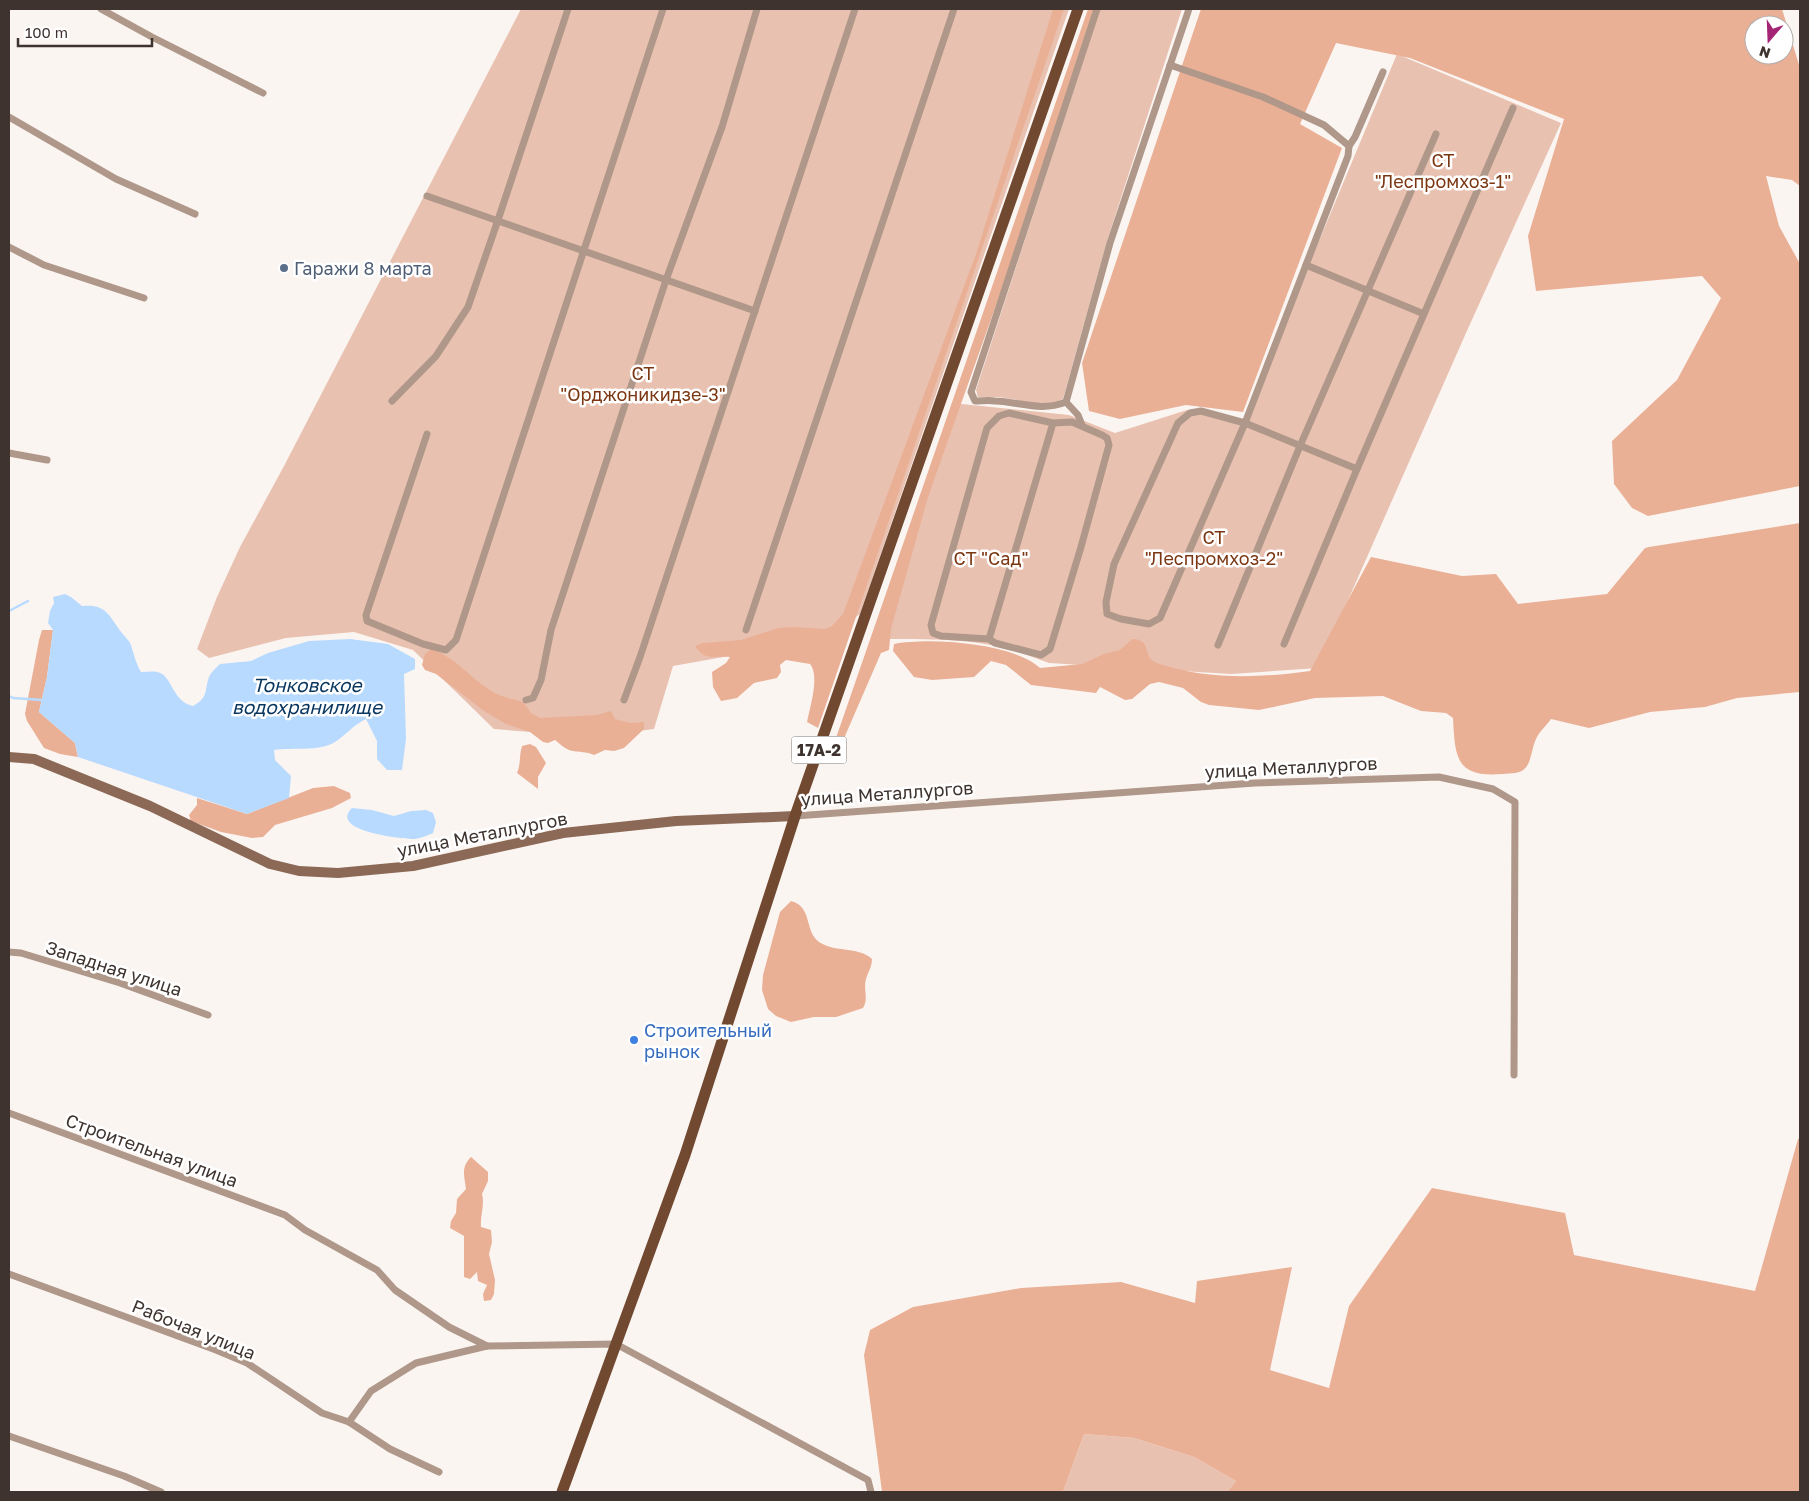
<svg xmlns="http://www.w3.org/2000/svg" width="1809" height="1501" font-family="'Golos Text',sans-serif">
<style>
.green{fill:#e9c1b0}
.forest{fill:#eab096;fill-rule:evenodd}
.water{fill:#b8dafe}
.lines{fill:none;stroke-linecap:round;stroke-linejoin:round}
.stream{stroke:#b8dafe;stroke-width:2.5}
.street{stroke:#af9789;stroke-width:7}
.secondary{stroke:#8b6956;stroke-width:10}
.primary{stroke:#714931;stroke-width:11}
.service-dot{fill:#5c6f8a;stroke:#fff;stroke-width:2}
.shop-dot{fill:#3f7fe0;stroke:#fff;stroke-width:2}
.labels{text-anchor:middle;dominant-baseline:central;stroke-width:5;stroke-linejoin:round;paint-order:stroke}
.shield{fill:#fff;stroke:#78706d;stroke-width:1}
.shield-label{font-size:16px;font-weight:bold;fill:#3e332e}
.park-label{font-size:18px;fill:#7b3612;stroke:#fff}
.service-label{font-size:18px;fill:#4e5e75;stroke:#fff;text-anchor:start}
.street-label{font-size:18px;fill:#3e332e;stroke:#fff}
.shop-label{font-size:18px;fill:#366cbe;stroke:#fff;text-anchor:start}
.water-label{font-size:19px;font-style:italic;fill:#09365e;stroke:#fff}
</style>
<rect width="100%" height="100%" fill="#fbf5f2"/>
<g class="green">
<polygon points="521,9 1069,9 860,614 824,639 673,666 654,729 593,737 494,729 413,650 354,632 286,638 209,658 197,649 217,597 240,547 284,466"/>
<path d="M1100,9H1182L1107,241L1063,399C1042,409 1019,399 998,397C991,397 984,397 978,397L976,390Z"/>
<path d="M1397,54L1561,123L1466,333L1318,668L1231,674L1049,663C1028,655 1007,647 985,644C949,638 913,639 876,639L952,403L1069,415L1115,433L1187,410L1213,412L1243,423Z"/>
<polygon points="1084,1434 1134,1438 1194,1457 1236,1481 1227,1492 1063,1492"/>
</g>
<g class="forest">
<path d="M1053,9H1064L818,728L807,722C810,707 820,676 810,664L786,660L780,665L781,672L777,678L754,683L737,698L721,701L713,687L712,672L726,663L730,657C715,656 704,661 695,646L703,643L741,640L778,628L794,627L825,629L832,626L843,614L976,254Z"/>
<polygon points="1088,9 1101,9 928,497 891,629 889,650 881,653 842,743 836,738"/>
<path d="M1201,9H1782L1800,68V186L1792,180L1766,176L1779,226L1800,264V486L1648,516L1632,508L1614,484L1612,441L1677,380L1721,298L1702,276L1536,291L1528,236L1564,119L1410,58L1336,43L1300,124L1342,148L1243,412L1186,405L1120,419L1089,411L1082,363ZM1754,25H1784V55H1754Z"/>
<path d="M1800,523V692L1737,698L1705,707L1650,712L1589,728L1551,719C1547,725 1540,731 1537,737C1532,746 1532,758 1527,766C1522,774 1511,773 1503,774C1456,778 1455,758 1453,718L1446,713L1421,711L1383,696L1315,698L1259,710L1209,705L1201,702L1183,688L1159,682L1150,684L1132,699L1125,700L1100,687L1096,693L1031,685L1006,665L991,661L974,677L932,680L914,677L893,651L894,644C930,637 1013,643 1040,668L1082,664L1104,654L1120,650L1132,639C1153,639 1141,657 1157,663C1206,680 1259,678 1310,671L1371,557L1462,576L1496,574L1518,604L1607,594L1645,548L1649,547Z"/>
<polygon points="42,630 53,630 47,677 39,712 75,743 78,757 60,754 44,748 27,721 25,714 39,640"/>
<path d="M431,649C458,659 468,676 490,690C500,697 512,699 523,702L531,713L540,718L597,715L611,711L615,719L630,723L644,722V729L624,748L614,751L605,750L594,755C585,751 581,753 573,751C566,750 560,744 555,740L548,743L543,742L530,732L506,724L484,711L436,674L425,670L422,665L425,654Z"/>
<path d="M530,744L536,747L546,763L538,777V789L517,773C521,764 519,755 522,746Z"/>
<polygon points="334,786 350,793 351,798 332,808 275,825 263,837 252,838 221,832 191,821 189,815 197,805 197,798 247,814 313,788"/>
<path d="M791,901C813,907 804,931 819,942C835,953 858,946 872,959C872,967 868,972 866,979C863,990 869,998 863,1008L836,1017H814L791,1022L776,1016L768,1009L762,990L763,975L780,912Z"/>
<polygon points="1800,1138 1800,1492 1227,1492 1236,1481 1194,1457 1134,1438 1084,1434 1063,1492 882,1492 864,1355 870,1330 913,1307 1021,1288 1121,1282 1195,1303 1197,1281 1292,1267 1270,1370 1329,1388 1349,1306 1432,1188 1565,1213 1574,1255 1755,1291 1798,1139"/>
<path d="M471,1157L488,1172V1181L482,1194C485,1205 480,1215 481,1227L491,1230L492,1242L489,1254L495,1280L494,1294L491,1300L484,1301L483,1294L487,1285L478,1281L477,1272L470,1279L464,1277V1236L450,1228L451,1221L456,1213L457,1199L466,1189C464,1175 461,1167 471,1157Z"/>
</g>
<g class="water">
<path d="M65,594L71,597L82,606C107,604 108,615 122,633C125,637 129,640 131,645C134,655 136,663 141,672C146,672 152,671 157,672C173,675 171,701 193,706C209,697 204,691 209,677C211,672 216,668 220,664L251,661L268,653L309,641L350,639L388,644L415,659V669L404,674L406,739L402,770H387L377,759V741L366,719C353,725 346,735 335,742C319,752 292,747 274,750L275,760L291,776L289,798L247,814L78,757L75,743L39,712L47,677L53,630L48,623L50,611L54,603L53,597Z"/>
<path d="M352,808L372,810L394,816L411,811L426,810L433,813L436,822L433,833C428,835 421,838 415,839C402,839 328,831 352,808Z"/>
</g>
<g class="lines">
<g class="stream">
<polyline points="9,611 28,601"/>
<polyline points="9,696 13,698 42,700"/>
</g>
<g class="street">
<polyline points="101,9 152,37 263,93"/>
<path d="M1097,9L971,392L975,401C982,401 989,400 995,401C1021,402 1040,412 1066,402L1110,243L1189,9"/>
<polyline points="1170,65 1263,97 1324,125 1349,146 1348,156 1245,423 1201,411 1190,413 1178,423 1114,564 1106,602 1107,614 1121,619 1149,624 1160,618 1245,423 1357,469 1284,644"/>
<polyline points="9,117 116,179 195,214"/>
<polyline points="1349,146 1355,137 1383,72"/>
<polyline points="427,196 755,311"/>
<polyline points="9,247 44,265 144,298"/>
<polyline points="1306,265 1424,314"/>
<polyline points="392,401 436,356 468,307 498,220 568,9"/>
<polyline points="1066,402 1078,415 1082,425"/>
<polyline points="427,434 366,615 367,621 423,644 446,650 456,640 663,9"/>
<polyline points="9,453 47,460"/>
<polyline points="1357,469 1513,108"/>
<polyline points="746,630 954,9"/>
<polyline points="989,639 941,636 933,633 931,625 987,428 999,416 1009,413 1053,423 1072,422 1102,435 1107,438 1109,445 1081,547 1050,649 1041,655 995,643 989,639 1053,423"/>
<polyline points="1218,645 1300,446 1436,134"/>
<polyline points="526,700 533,698 541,680 551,630 666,280 722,127 757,9"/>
<polyline points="624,700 640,657 855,9"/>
<polyline points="795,816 1255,783 1439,777 1493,789 1515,802 1514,1075"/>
<polyline points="9,952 21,953 120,983 208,1015"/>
<polyline points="9,1113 285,1215 305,1230 377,1270 395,1290 449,1327 487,1346"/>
<polyline points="9,1274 216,1350 247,1363 322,1413 349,1422 390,1449 439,1472"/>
<polyline points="349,1422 371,1391 416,1363 487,1346 616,1344 868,1480 871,1492"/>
<polyline points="9,1436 124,1476 161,1492"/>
</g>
<polyline class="secondary" points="9,757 34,759 150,806 270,864 299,871 338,873 413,866 563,833 676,821 795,816"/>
<polyline class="primary" points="562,1492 685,1155 795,816 1078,9"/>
</g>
<circle class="service-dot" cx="284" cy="268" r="5"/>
<circle class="shop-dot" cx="634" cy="1040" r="5"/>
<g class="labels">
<rect class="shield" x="791.5" y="736.5" width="55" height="27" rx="4"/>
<g class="shield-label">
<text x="819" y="750">17А-2</text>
</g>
<g class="park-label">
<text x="1443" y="160">СТ<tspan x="1443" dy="21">"Леспромхоз-1"</tspan></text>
<text x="643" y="373">СТ<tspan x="643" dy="21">"Орджоникидзе-3"</tspan></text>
<text x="1214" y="537">СТ<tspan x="1214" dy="21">"Леспромхоз-2"</tspan></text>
<text x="991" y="558">СТ "Сад"</text>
</g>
<g class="service-label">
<text x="294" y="268">Гаражи 8 марта</text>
</g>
<g class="street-label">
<text transform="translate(1291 767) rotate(-3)">улица Металлургов</text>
<text transform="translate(887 793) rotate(-4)">улица Металлургов</text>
<text transform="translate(482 834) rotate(-11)">улица Металлургов</text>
<text transform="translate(114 968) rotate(18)">Западная улица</text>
<text transform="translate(152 1150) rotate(20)">Строительная улица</text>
<text transform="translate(194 1329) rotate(22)">Рабочая улица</text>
</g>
<g class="shop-label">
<text x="644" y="1030">Строительный<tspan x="644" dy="21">рынок</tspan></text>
</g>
<g class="water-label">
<text x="307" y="684">Тонковское<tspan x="307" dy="22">водохранилище</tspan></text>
</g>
</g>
<rect width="1809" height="1501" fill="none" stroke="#3e332e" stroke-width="20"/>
<g transform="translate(1769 40) rotate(199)"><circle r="24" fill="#ffffff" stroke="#b2adab"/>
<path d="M0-4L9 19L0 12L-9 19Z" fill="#a42475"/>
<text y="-8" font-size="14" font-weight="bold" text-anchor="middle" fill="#3e332e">N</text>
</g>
<path d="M18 38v8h134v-8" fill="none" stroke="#3e332e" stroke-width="2.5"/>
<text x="25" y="38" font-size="15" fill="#3e332e" stroke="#ffffff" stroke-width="4" paint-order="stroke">100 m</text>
</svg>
